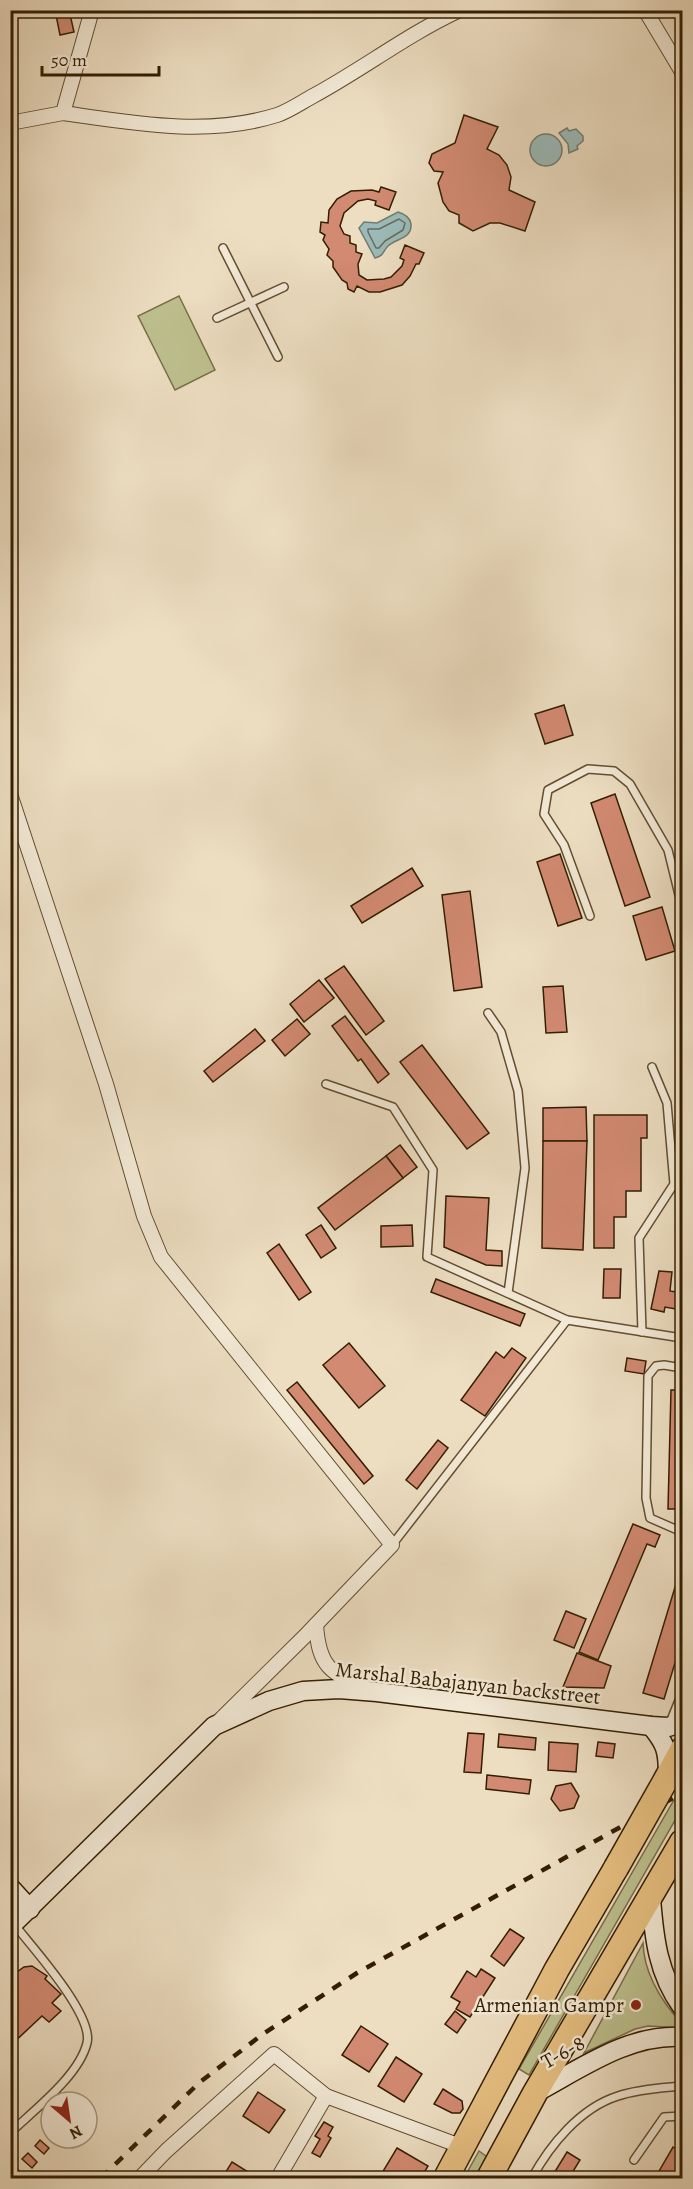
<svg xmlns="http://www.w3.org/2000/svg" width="693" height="2189" font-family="Alegreya,serif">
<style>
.green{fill:#bec08f;stroke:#786f48;stroke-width:1.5}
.water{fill:#9bbbba;stroke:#717c70;stroke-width:1.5}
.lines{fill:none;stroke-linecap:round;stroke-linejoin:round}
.shore{stroke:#676c5d;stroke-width:1.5}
.building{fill:#d28a72;stroke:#331e00;stroke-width:1.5}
.lane-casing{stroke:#624e30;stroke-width:10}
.street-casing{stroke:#624e30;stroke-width:16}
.secondary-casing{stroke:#331e00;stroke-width:21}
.highway-casing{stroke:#331e00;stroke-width:27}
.lane{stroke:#f3ead7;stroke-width:7}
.street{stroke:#f3ead7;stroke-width:14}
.secondary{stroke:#f3ead7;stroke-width:18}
.highway{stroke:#e6bf81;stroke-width:24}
.rail{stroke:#331e00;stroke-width:4.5;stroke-dasharray:10 10;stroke-linecap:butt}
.highway-bridge-casing{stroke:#331e00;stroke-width:27;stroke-linecap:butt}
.highway-bridge{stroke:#e6bf81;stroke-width:24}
.poi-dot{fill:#8f2418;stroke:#f3ead7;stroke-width:2}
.labels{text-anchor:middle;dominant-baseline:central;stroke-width:5;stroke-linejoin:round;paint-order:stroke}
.street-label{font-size:21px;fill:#331e00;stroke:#f3ead7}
.poi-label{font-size:21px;fill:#331e00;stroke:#f3ead7;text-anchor:end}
</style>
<rect width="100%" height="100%" fill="#eddec2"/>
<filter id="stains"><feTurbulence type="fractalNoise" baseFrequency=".00333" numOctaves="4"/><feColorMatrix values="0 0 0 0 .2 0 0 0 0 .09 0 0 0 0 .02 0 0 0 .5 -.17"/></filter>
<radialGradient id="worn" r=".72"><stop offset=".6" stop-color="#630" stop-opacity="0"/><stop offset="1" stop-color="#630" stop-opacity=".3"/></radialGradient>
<g class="green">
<polygon points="179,296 215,370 175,390 138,316"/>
<polygon points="682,1786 682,1808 529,2075 519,2069"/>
<path d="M643,1943C644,1973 662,2002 682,2024V2028L648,2026L635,2029L584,2053Z"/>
<polygon points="479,2151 490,2159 480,2178 464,2178"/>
</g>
<g class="water">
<polygon points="567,128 569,131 576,129 583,136 583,141 577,146 578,149 569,153 568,144 559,133"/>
<circle cx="546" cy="150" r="16"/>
<path d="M398,212C405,214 410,217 411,224C412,239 397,238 388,246C383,251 384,256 375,258L359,228L364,222L377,223Z"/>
</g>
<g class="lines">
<polygon class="shore" points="399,219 405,223 403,230 385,241 379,248 376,248 368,232 368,229 379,229"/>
</g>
<g class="building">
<polygon points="55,10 69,10 74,32 60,35"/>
<polygon points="464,115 498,127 487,149 499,155 507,165 511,177 509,190 535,202 525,231 500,223 490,223 473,231 459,223 459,215 449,211 443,202 438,183 443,172 434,171 429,163 432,154 455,143"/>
<polygon points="381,187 396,192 389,210 375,205 376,201 368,199 358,201 344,213 340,226 344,234 350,236 350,243 356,245 356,252 362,254 358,264 359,275 367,280 384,279 391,277 402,266 404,260 400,258 405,245 424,253 419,264 416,264 410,276 402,285 380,292 369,292 357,286 354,292 348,289 347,283 342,280 333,267 333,261 327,255 329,249 323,240 325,235 320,232 321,222 328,223 329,210 337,199 351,191 372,190 379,192"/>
<polygon points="564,705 573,735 545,744 535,714"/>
<polygon points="615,794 650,897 625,906 591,803"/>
<polygon points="560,854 582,918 558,926 537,862"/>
<polygon points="412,868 423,886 362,923 351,906"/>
<polygon points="470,891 482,987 454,991 442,895"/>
<polygon points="662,907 675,951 646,960 633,916"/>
<polygon points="344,966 384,1021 366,1035 325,979"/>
<polygon points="319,980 334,998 304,1022 290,1004"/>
<polygon points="563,986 567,1032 546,1033 543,987"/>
<polygon points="345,1016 389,1074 378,1083 361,1059 358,1061 332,1026"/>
<polygon points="297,1019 310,1034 285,1056 272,1040"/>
<polygon points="255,1029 265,1041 213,1082 204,1071"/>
<polygon points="422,1045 489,1133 467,1149 400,1062"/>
<polygon points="586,1107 587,1141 543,1141 543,1108"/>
<polygon points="594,1115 647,1115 647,1138 641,1138 641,1191 626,1191 626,1217 614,1217 614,1248 594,1248"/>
<polygon points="543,1141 587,1141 583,1250 542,1248"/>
<polygon points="400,1145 417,1167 403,1178 386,1156"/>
<polygon points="386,1156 403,1178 335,1230 318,1208"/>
<polygon points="446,1196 489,1198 486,1250 502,1251 502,1266 486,1265 444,1247"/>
<polygon points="321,1225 336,1248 321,1258 306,1235"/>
<polygon points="412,1225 413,1246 381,1247 381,1226"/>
<polygon points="279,1244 311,1292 299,1300 267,1253"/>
<polygon points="604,1269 621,1269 620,1298 603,1298"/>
<polygon points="659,1271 672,1272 670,1291 682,1293 682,1310 665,1307 664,1312 651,1309"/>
<polygon points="436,1279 525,1314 520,1326 431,1292"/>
<polygon points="349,1343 385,1386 359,1408 323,1365"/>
<polygon points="512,1348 526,1358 485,1416 461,1400 496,1352 504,1358"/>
<polygon points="627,1358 646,1361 644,1374 625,1371"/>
<polygon points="297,1382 373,1476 364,1484 287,1390"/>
<polygon points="671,1390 682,1390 682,1509 668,1509"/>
<polygon points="438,1440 448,1448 417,1489 406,1480"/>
<polygon points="633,1524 660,1535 655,1547 647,1544 598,1660 579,1652"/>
<polygon points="682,1564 682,1640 664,1699 643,1693"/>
<polygon points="566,1611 586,1619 574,1648 554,1640"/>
<polygon points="577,1653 611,1666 604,1688 563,1687"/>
<polygon points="468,1733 484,1734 481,1773 464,1772"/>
<polygon points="499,1734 536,1738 535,1750 498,1747"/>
<polygon points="549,1742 578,1744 576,1772 548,1770"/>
<polygon points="598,1742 615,1744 613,1758 596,1756"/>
<polygon points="487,1775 531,1780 529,1794 486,1789"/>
<polygon points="571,1783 579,1796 574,1808 560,1811 551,1799 556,1786"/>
<polygon points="510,1929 524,1938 504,1966 491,1956"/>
<polygon points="32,1966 47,1976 45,1979 61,1994 52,2003 61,2011 49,2022 42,2016 10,2046 10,1985 17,1978 14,1976 17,1972 24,1967"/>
<polygon points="481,1969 495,1978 470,2017 456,2009 460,2002 451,1997 467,1971 476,1977"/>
<polygon points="455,2011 466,2020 457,2033 445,2024"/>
<polygon points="361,2026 388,2044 369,2072 342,2055"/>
<polygon points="396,2057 422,2074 404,2102 378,2086"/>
<polygon points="443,2089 462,2101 463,2109 460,2113 452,2113 434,2104"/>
<polygon points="258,2092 285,2110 269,2133 243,2116"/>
<polygon points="324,2122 333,2127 328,2136 331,2138 320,2157 312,2153 320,2139 315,2136"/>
<polygon points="40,2140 49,2148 44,2154 35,2146"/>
<polygon points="673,2147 682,2153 682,2178 655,2178"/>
<polygon points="397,2148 428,2166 421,2178 379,2178"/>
<polygon points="567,2152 580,2160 569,2178 551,2178"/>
<polygon points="28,2153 37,2162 32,2168 22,2159"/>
<polygon points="232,2162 258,2178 222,2178"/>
<polygon points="15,2167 24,2175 21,2178 16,2178 10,2173"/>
</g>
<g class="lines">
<defs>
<g id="lane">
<polyline points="223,248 278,357"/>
<polyline points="217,318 284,287"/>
<polyline points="590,916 564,845 544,814 548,790 588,769 614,771 630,784 668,850 682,907"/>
<polyline points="488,1013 501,1032 518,1091 525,1168 508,1293"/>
<polyline points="326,1084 393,1107 433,1170 427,1257 567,1320"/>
<polyline points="642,1332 639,1238 674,1184 667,1103 652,1067"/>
<polyline points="682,1368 664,1365 656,1366 648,1376 646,1498 650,1518 682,1532"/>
<polyline points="392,1545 567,1320 682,1338"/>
<polyline points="669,1725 682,1693"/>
<path d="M10,2133C34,2110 79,2076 87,2043C94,2015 32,1947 14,1924"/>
<polyline points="634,2160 664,2117 682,2116"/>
<path d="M532,2178C550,2145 580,2108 618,2096C638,2089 662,2088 682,2086"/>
</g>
<g id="street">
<path d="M92,10L63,113C133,123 208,137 277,115C289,111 302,102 313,96C363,69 408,34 460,10"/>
<polyline points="645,10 682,72"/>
<polyline points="10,123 63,113"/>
<polyline points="10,794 106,1084 144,1216 161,1257 392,1545 304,1637 219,1721"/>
<path d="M316,1625C319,1666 329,1673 367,1688"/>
<polyline points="140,2178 166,2151 274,2054 326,2096"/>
<polyline points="278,2178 326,2096 463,2147"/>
</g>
<g id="secondary">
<path d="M651,1726C666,1744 668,1751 668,1776"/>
<polyline points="10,1887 30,1909"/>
<path d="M651,1898C654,1938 658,1974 682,2007"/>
<polyline points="10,1927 214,1726 269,1701 303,1691 339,1689 377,1692 651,1726 668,1727 682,1723"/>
<path d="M535,2093C582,2068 628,2034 682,2037"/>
</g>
<g id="highway">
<polyline points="668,1776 682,1750"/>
<polyline points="446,2178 557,1969 616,1868"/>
<polyline points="489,2178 535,2093 682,1842"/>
</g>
</defs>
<use href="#lane" class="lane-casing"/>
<use href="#street" class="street-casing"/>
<use href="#secondary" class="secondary-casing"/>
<use href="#highway" class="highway-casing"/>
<use href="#lane" class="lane"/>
<use href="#street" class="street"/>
<use href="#secondary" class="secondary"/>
<use href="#highway" class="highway"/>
<polyline class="rail" points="101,2178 200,2082 263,2034 357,1973 682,1793"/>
<defs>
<polyline id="highway-bridge" points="616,1868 668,1776"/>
</defs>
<use href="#highway-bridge" class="highway-bridge-casing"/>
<use href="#highway-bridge" class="highway-bridge"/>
</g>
<circle class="poi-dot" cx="636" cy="2005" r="6"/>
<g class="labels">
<g class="street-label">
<text transform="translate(468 1683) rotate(6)">Marshal Babajanyan backstreet</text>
<text transform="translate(563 2052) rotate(-29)">T-6-8</text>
</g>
<g class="poi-label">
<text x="624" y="2005">Armenian Gampr</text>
</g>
</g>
<rect width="693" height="2189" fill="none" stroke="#eddec2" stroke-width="36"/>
<rect x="12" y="12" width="669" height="2165" fill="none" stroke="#331e00" stroke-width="3"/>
<rect x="18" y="18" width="657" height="2153" fill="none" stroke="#331e00" stroke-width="1.5"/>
<g transform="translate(69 2120) rotate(151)"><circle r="28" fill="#f3ead7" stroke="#a69881" stroke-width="1.5"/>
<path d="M0-4.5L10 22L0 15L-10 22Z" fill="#8f2418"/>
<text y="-9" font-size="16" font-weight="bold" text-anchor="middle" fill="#331e00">N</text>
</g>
<path d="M42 66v9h117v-9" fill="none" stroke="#331e00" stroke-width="3"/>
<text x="51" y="66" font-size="18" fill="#331e00" stroke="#f3ead7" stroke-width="4.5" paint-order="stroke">50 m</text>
<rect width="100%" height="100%" filter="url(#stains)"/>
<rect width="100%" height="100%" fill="url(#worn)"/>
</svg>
